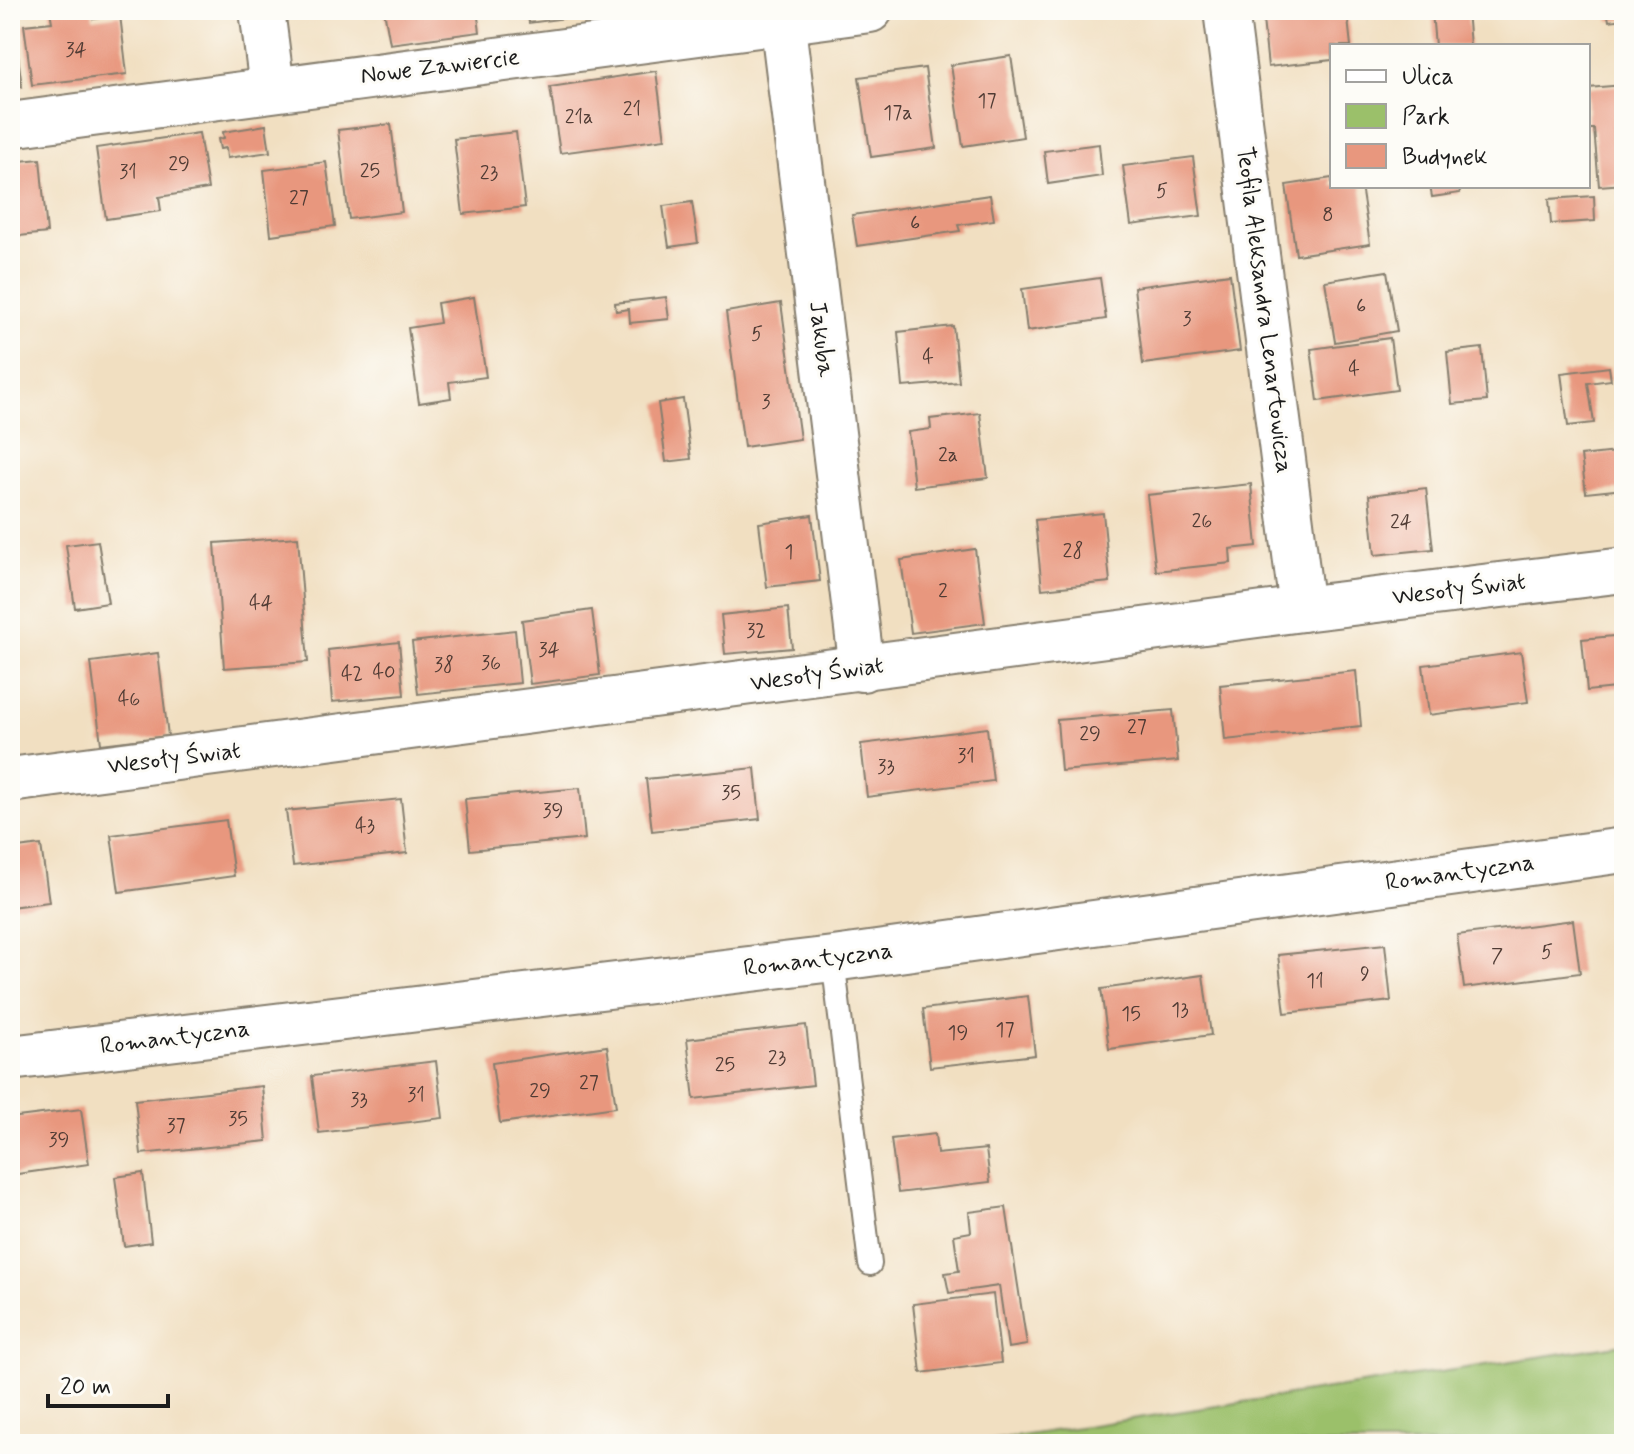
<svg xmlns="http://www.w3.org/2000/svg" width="1634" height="1454" font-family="Mynerve,sans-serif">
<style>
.green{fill:#9bc06a;stroke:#5c6e43;stroke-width:2}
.building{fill:#e8977e}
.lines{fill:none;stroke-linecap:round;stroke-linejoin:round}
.service-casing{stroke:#867e6e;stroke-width:26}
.minor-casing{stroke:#867e6e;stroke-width:48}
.service{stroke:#fff;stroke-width:22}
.minor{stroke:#fff;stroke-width:44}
.labels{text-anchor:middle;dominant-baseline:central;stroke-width:6;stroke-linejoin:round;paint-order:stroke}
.number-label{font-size:20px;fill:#4f3b34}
.street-label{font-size:24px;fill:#1c1c1c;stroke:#fdfcf7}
</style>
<rect width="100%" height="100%" fill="#fdfcf7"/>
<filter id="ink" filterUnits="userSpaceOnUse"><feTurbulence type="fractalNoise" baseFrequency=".0125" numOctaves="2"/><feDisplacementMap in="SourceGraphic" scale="16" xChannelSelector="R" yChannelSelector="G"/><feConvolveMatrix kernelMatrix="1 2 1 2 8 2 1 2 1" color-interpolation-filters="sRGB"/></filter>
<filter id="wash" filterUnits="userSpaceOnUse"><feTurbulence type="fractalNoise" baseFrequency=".006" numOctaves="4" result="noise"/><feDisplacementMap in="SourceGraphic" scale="32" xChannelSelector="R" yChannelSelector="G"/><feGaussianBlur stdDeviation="1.8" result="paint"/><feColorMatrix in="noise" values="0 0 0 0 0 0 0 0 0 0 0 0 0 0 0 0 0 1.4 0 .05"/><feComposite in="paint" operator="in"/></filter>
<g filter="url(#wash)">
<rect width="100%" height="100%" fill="#f1dfc1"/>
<polygon class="green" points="1624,1344 1624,1444 968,1444"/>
<g id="blocks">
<g class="building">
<polygon points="10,10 12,10 22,87 10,89"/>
<polygon points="61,10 92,10 93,19 120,15 127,74 32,85 24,25 52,22 50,11"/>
<polygon points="384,10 477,10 480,32 390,44"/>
<polygon points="527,10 595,10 596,14 529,23"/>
<polygon points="1262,10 1347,10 1351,46 1332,46 1332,60 1268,67"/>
<polygon points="1467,10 1470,46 1435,46 1432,12"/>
<polygon points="1607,10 1624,10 1624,19 1609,21"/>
<polygon points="1011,56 1023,137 963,146 951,65"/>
<polygon points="925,68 936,148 871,157 859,77"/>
<polygon points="656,71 665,139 560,153 550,87"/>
<polygon points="1624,85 1624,184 1599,186 1594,129 1588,129 1588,88"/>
<polygon points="391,124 402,212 349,219 338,130"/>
<polygon points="266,125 270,152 227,158 226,148 220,149 218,139 224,138 223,132"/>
<polygon points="516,132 525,207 463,214 454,139"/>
<polygon points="199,133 208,189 159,197 161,211 106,219 96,148"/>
<polygon points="1099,144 1102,176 1048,184 1044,151"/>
<polygon points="1193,157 1201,216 1131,225 1123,166"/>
<polygon points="40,159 47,233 10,237 10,162"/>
<polygon points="326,162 335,226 271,235 264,170"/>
<polygon points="1332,178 1332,186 1361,186 1370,244 1296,255 1286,185"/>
<polygon points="1430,186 1459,186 1460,193 1432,197"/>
<polygon points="990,195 994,220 958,225 960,231 857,246 852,215"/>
<polygon points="1594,196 1595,221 1551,224 1549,199"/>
<polygon points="692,202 698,243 669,247 663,206"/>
<polygon points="1387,271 1397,331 1335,342 1325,281"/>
<polygon points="1230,274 1240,351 1143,364 1134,287"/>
<polygon points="1100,278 1106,319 1027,331 1022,289"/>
<polygon points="474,297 486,377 449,382 451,398 419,403 408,328 440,323 437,303"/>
<polygon points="666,297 669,319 630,323 629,309 616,311 615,303"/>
<polygon points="781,303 800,439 744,447 726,312"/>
<polygon points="953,326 959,382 903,387 898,332"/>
<polygon points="1390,338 1397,390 1318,401 1311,349"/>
<polygon points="1482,348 1487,401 1452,404 1447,352"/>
<polygon points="1609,367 1611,380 1588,383 1594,423 1568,426 1561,373"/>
<polygon points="683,399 691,459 666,462 658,403"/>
<polygon points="980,413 988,478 914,487 908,432 931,429 930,419"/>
<polygon points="1624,451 1624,489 1586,493 1581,456"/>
<polygon points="1251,484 1257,546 1230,549 1231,563 1156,571 1147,495"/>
<polygon points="1426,488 1433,549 1375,555 1369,495"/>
<polygon points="1103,513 1110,582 1042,589 1035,520"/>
<polygon points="812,515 820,581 767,587 759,523"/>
<polygon points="298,537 308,662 224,668 215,543"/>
<polygon points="98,541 108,603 75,608 66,545"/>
<polygon points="975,549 985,623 911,633 901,560"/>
<polygon points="788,608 792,648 725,654 721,615"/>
<polygon points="592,610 600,675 530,684 522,620"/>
<polygon points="515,630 520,683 418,694 412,642"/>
<polygon points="1624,635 1624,687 1587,691 1582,639"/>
<polygon points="399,642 404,695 332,702 328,650"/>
<polygon points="1521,652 1528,702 1429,715 1423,665"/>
<polygon points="158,653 168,736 101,744 91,662"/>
<polygon points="1356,671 1361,726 1225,740 1220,685"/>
<polygon points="1173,710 1178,761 1061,771 1057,720"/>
<polygon points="987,728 993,781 867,797 861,744"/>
<polygon points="755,768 760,819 652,831 646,779"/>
<polygon points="580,788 585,839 470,850 465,799"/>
<polygon points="401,799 407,853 293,866 286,811"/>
<polygon points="226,820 234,876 119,892 111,835"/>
<polygon points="41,845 49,902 10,907 10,849"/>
<polygon points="1573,920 1580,973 1464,988 1457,935"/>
<polygon points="1385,944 1391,1001 1285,1013 1278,955"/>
<polygon points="1203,975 1211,1035 1109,1049 1101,989"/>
<polygon points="1028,996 1035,1055 930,1067 923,1009"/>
<polygon points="806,1025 813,1085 694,1099 687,1039"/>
<polygon points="607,1046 616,1107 500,1123 492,1063"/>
<polygon points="436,1061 443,1118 319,1133 312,1076"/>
<polygon points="262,1086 267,1141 141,1154 135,1100"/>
<polygon points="81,1109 89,1164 10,1175 10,1118"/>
<polygon points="935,1134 937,1154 986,1149 990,1182 898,1193 891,1139"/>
<polygon points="143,1173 151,1242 124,1246 115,1177"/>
<polygon points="1006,1207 1027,1345 1008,1348 999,1286 949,1293 945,1273 959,1271 954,1235 971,1232 969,1212"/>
<polygon points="993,1294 1001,1363 921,1373 913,1304"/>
</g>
</g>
</g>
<g filter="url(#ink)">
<use href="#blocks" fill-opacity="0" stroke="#867e6e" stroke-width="2"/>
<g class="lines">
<defs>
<polyline id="service" points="833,959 870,1264"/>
<g id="minor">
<polyline points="262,10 272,88"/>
<polyline points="781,10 862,669"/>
<polyline points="1226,10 1302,609"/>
<polyline points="10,125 870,10"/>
<polyline points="10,780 1302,609 1624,570"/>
<polyline points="10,1058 833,959 1624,850"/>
</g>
</defs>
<use href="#service" class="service-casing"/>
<use href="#minor" class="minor-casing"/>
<use href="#service" class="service"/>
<use href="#minor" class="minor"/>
</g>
</g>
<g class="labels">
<g class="number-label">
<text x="76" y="50">34</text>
<text x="987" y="101">17</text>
<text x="632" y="109">21</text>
<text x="898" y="113">17a</text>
<text x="579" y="117">21a</text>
<text x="179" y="164">29</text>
<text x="370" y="171">25</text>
<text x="128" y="172">31</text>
<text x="489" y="173">23</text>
<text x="1162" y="191">5</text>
<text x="299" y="198">27</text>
<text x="1328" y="215">8</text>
<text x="915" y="223">6</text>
<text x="1361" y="306">6</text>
<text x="1187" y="319">3</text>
<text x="757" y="334">5</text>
<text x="928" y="357">4</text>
<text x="1354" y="369">4</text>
<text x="766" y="402">3</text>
<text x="948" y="455">2a</text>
<text x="1202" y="521">26</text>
<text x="1401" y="522">24</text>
<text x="1073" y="551">28</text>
<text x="789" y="552">1</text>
<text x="943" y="591">2</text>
<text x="261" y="603">44</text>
<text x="756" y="631">32</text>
<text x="549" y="650">34</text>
<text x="491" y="663">36</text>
<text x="444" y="665">38</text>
<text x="384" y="672">40</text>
<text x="352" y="674">42</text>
<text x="129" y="699">46</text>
<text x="1137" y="727">27</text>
<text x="1090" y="734">29</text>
<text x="966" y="756">31</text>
<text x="886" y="767">33</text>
<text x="731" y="793">35</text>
<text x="553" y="811">39</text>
<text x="365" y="826">43</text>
<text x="1547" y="952">5</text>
<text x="1497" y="956">7</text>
<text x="1365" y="974">9</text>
<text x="1315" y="981">11</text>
<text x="1180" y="1010">13</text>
<text x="1131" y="1014">15</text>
<text x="1005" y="1030">17</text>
<text x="958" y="1033">19</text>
<text x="777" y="1058">23</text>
<text x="725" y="1065">25</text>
<text x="589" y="1083">27</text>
<text x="540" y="1091">29</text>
<text x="416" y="1095">31</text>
<text x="359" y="1100">33</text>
<text x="238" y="1119">35</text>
<text x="176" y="1126">37</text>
<text x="59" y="1140">39</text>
</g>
<g class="street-label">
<text transform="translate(440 67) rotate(-7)">Nowe Zawiercie</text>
<text transform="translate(1264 310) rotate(83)">Teofila Aleksandra Lenartowicza</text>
<text transform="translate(821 339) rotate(83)">Jakuba</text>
<text transform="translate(1459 590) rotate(-7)">Wesoły Świat</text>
<text transform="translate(817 675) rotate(-8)">Wesoły Świat</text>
<text transform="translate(174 759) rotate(-7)">Wesoły Świat</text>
<text transform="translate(1460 873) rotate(-8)">Romantyczna</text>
<text transform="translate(818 960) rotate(-7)">Romantyczna</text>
<text transform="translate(175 1038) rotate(-7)">Romantyczna</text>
</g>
</g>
<rect width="1634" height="1454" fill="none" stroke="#fdfcf7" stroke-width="40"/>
<rect x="1330" y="44" width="260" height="144" fill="#fdfcf7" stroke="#a3a29f" stroke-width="2"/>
<rect x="1346" y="70" width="40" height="12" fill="#ffffff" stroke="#a3a29f" stroke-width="2"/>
<text x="1402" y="84" font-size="24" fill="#1c1c1c">Ulica</text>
<rect x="1346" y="104" width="40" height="24" fill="#9bc06a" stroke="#a3a29f" stroke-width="2"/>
<text x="1402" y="124" font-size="24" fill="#1c1c1c">Park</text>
<rect x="1346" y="144" width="40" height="24" fill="#e8977e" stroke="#a3a29f" stroke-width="2"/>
<text x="1402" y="164" font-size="24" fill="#1c1c1c">Budynek</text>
<path d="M48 1394v12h120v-12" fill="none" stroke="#1c1c1c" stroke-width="4"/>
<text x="60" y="1394" font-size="24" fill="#1c1c1c" stroke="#fdfcf7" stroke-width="6" paint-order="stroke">20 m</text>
</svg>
